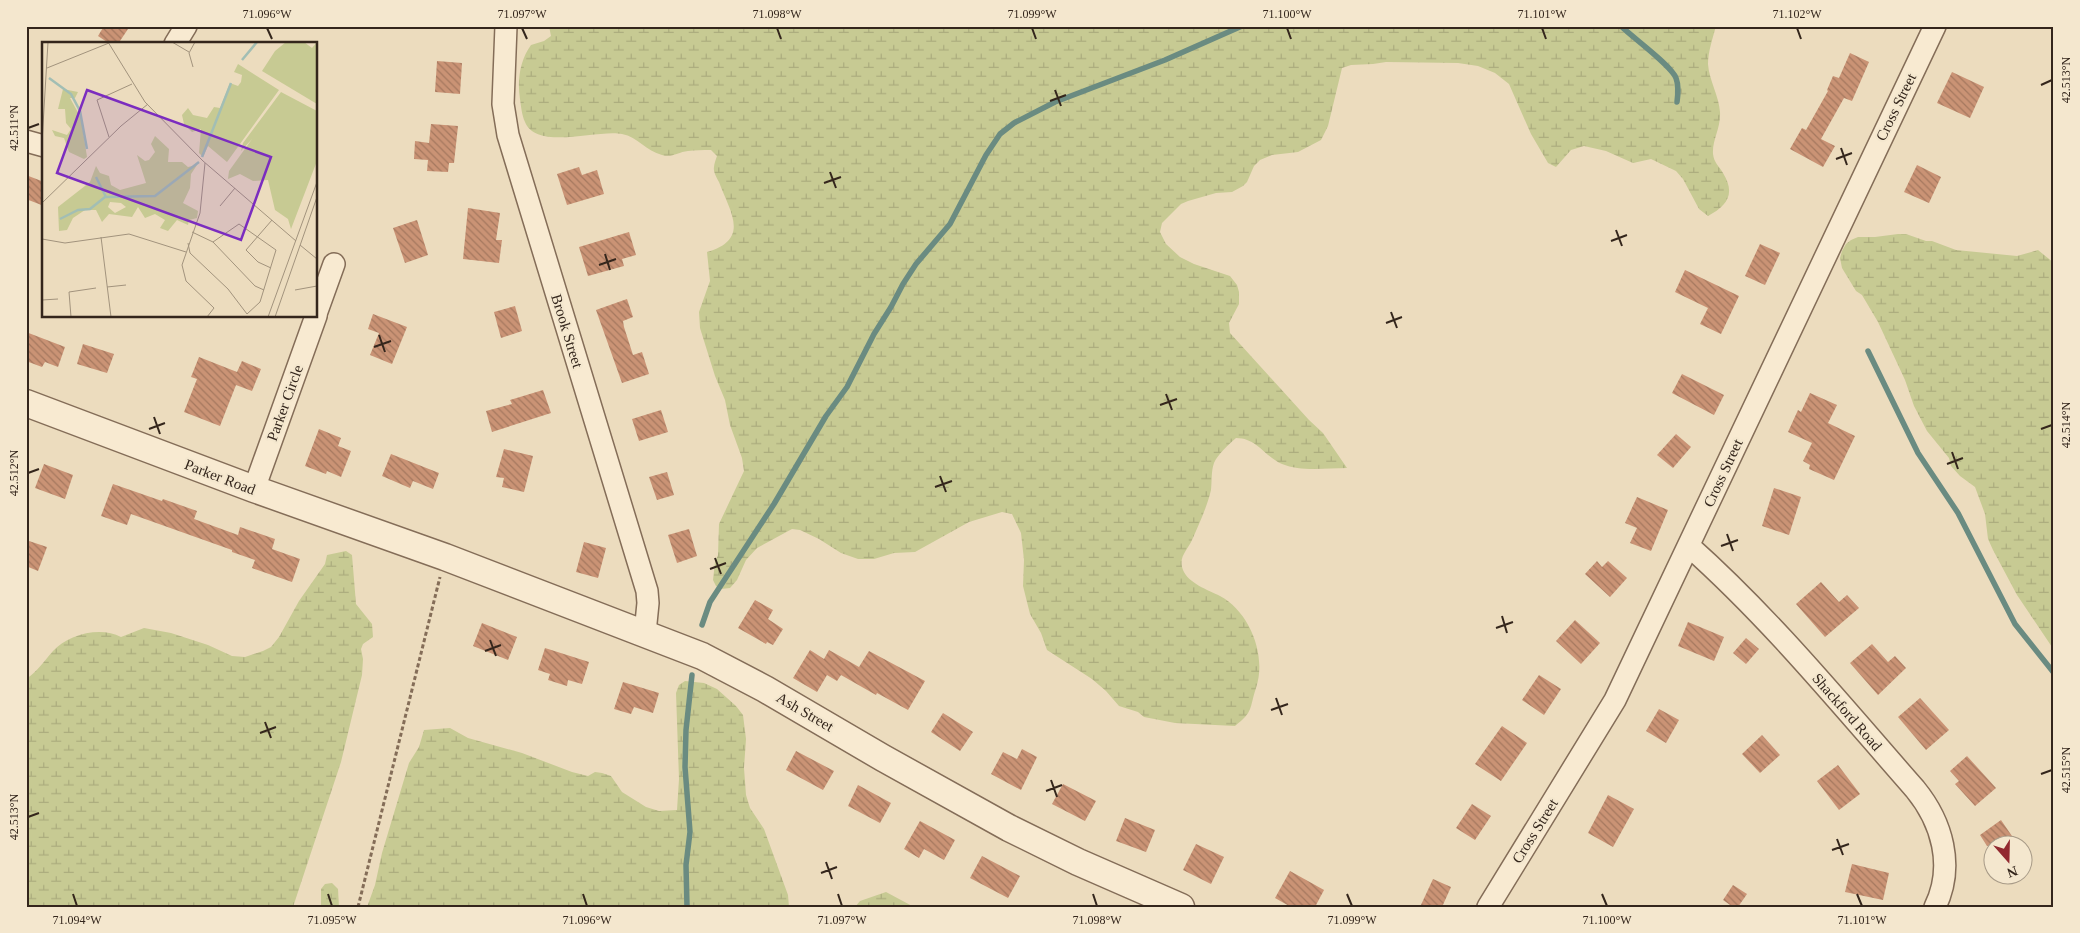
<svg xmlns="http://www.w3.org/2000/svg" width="2080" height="933" font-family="'Times New Roman',serif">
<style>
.wetland{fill:url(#wetland-marsh)}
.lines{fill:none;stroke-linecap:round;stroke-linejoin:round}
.stream{stroke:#6a8b81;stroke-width:5.5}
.building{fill:url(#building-back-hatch)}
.minor-casing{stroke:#846d58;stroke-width:24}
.tertiary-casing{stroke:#846d58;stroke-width:29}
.path{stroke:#846d58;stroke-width:3;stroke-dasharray:4 2.5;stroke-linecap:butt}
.minor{stroke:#f8ead1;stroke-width:21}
.tertiary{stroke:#f8ead1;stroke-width:26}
.ticks{fill:none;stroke:#34261c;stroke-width:2}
.labels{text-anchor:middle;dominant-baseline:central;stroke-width:4.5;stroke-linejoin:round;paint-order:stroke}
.street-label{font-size:15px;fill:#34261c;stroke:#f4e7ce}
.inset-river{fill:none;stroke:#a2beb4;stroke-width:2.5}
.inset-road{fill:none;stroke:#a2937d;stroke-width:1}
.view{fill:#7b2cbf;fill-opacity:0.15;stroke:#7b2cbf;stroke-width:2.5}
.inset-edge{fill:none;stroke:#34261c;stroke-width:2.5}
.neatline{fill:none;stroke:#34261c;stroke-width:2}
.ticks-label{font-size:12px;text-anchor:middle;fill:#34261c}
</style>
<defs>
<pattern id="wetland-marsh" width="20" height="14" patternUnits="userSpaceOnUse" patternTransform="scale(1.25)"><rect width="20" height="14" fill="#c7ca93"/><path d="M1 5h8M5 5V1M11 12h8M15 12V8" fill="none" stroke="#acad7e"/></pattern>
<pattern id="building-back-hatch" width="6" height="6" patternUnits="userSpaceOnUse" patternTransform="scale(1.25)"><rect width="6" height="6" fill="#ca9375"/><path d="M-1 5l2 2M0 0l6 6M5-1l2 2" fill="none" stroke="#a5785f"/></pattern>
</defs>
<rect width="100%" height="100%" fill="#ecdcbe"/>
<g class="wetland">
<path d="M549,26H1716C1713,37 1708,52 1708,64C1709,80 1719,96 1720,112C1721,128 1712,140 1713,154C1714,163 1719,166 1723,173C1736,194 1727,206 1708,216L1699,209L1683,179L1676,171L1651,159L1633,163L1606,151L1584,146L1571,150L1556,167L1548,163L1531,134L1509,84L1495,73L1478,66L1458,63L1386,62L1373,64L1351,65L1342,68L1328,126L1321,140L1298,152L1272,155L1260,160L1254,166L1247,182L1243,186L1232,192L1216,193L1188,201L1181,204L1162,223L1160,232L1166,244L1180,257L1194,264L1230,276L1237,285L1239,292V304L1229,323L1230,333L1309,420L1323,433L1347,468C1326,468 1301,472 1282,464C1264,456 1257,438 1236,438C1229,444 1218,454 1214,463C1211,471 1212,482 1211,490C1207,507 1199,524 1192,540C1187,551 1178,557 1183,570C1188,583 1208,590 1220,596C1250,612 1267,656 1256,688C1249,709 1254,711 1235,726L1175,723L1144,717L1138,712L1119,706L1106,691L1092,679L1047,650L1041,633L1030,614L1023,586L1024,560L1021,533L1012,514L1002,512L969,522L915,552L894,553L874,559H858L841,553L819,539L800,530L792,529L757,548L746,560L737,580L730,588L721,589L716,586L713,580L715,562L718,555L719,524L744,471L742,458L730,425L725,400L715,376L700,328L699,312L710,281L707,252C751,239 730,212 719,182C717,178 713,172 714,167C714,164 716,159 717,156L711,150C703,150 695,150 688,151C678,152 672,158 662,155C646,151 638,137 622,134C598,129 537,151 525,122C522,116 521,106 520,99C517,80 520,60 531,45L544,41L551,36Z"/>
<polygon points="1898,234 1906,234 1926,241 1932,241 1956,250 2017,256 2038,250 2054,263 2054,650 2017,595 1993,550 1988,539 1985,514 1975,487 1960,476 1951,466 1949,458 1927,431 1914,406 1905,380 1878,322 1862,295 1856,291 1842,268 1840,258 1842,251 1846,244 1851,240 1858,237 1875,237"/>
<path d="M346,551L352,555L356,604L372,624L373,637L363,644L361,649L363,659L362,675L341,762L293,907H26V679C38,671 44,661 53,651C68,634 101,626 121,637L144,628L171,633L208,645L232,656L245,657L263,651L271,647L279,637L299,601L325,564L327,555Z"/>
<polygon points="685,681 704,683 717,689 736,706 743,715 746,739 744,768 746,795 750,808 764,829 788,895 789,907 367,907 375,885 382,853 409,763 419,747 424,730 450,728 468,738 522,753 572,772 588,776 595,772 602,773 611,776 622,792 646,807 659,811 677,810 679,779 676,693 679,685"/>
<polygon points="332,883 338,889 339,907 321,907 321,889 325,884"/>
<polygon points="886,892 914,907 855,907 860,901"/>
</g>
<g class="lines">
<g class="stream">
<path d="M1621,26C1633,38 1671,65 1676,78C1679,86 1678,94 1677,102"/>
<polyline points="1868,351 1918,453 1958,513 2015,624 2054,673"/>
<polyline points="702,625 710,602 774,504 826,416 847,387 874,334 891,307 903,284 916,264 950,224 986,155 1000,134 1014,123 1055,102 1165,60 1242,26"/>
<polyline points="687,907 686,865 690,832 685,767 686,730 692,675"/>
</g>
</g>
<g class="building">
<polygon points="104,26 130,26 118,44 110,44 98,36"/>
<polygon points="1850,53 1869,62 1852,101 1844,98 1821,139 1835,146 1823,167 1790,149 1802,128 1806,130 1828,91 1827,90 1833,76 1839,78"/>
<polygon points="437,61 462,63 460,94 435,92"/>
<polygon points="1952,72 1984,87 1970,118 1937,103"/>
<polygon points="431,124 458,126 454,163 449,163 448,172 427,171 428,160 414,159 415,141 429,143"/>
<polygon points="1917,165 1941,177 1929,203 1904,192"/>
<polygon points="579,167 582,175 597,170 604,194 567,205 557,174"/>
<polygon points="26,175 44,182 44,206 26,199"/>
<polygon points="468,208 500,213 496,240 502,240 499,263 463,259"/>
<polygon points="417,220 428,255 405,263 393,228"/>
<polygon points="629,232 636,255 622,259 624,266 588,276 579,247"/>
<polygon points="1760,244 1780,253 1765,285 1745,276"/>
<polygon points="1685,270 1739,296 1721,334 1700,324 1708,308 1675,292"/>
<polygon points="627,299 633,317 623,321 624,327 633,355 642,352 649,374 622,383 596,310"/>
<polygon points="515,306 522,331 501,338 494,312"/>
<polygon points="373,314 407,327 392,364 370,355 379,333 368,329"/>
<polygon points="26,332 65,347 58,367 45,362 42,367 26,361"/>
<polygon points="83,344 114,354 107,373 77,364"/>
<polygon points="199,357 237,372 242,361 261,369 252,391 236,385 220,426 184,412 197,379 191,377"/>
<polygon points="1682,374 1724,395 1714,415 1672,393"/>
<polygon points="543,390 551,413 492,432 486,411 512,404 510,400"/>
<polygon points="1810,393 1837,405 1828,423 1855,436 1834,480 1809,469 1810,465 1803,461 1812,443 1788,432 1798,410 1801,412"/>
<polygon points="661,410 668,432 639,441 632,419"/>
<polygon points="319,429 341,438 338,446 351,451 341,477 327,471 326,474 305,466"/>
<polygon points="1676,434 1691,447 1673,468 1657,455"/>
<polygon points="504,449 533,456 524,492 502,487 504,478 496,477"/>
<polygon points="391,454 439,473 433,489 413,481 410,488 382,476"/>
<polygon points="44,464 73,475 65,499 35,488"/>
<polygon points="667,472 674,495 657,500 649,477"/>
<polygon points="113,484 162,501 163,499 197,511 194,519 238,535 240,527 275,539 272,549 300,559 292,582 252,568 255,560 232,552 232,550 131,514 127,525 101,516"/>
<polygon points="1774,488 1801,497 1789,535 1762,526"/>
<polygon points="1637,497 1668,510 1651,551 1630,543 1637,528 1625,523"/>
<polygon points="689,529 697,556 677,563 668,535"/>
<polygon points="26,540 47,547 38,571 26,566"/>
<polygon points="584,542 606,548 598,578 576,572"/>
<polygon points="1597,561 1602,567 1608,561 1627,578 1610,597 1585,574"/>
<polygon points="1821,582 1839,602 1847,595 1859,608 1825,637 1796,604"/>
<polygon points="755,600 773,610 768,619 783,629 773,645 767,642 766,644 738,628"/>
<polygon points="1575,620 1600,643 1581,664 1556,641"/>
<polygon points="1688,622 1724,637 1714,661 1678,646"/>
<polygon points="482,623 517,637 508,660 473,646"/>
<polygon points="1746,638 1759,649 1746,664 1733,653"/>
<polygon points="1872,644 1888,662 1895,656 1906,668 1878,695 1850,663"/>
<polygon points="545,648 589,662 582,684 568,680 567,686 548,680 550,674 538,670"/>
<polygon points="810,650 824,659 829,650 859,667 869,651 925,681 908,710 877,693 876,695 841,675 837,681 827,675 817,692 793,678"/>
<polygon points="1539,675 1561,689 1544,715 1522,700"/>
<polygon points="623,682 659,693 653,713 634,707 631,714 614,709"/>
<polygon points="1920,698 1949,730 1926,750 1898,717"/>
<polygon points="1659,709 1679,720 1666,743 1646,731"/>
<polygon points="943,713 973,732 960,751 931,732"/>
<polygon points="1502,726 1527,743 1501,781 1475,764"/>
<polygon points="1762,735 1780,755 1760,773 1742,754"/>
<polygon points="1022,749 1037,757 1021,790 991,774 1003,752 1017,759"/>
<polygon points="796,751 834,771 823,790 786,770"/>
<polygon points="1967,756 1996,788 1975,806 1955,784 1959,781 1950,771"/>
<polygon points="1838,765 1860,794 1839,810 1817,781"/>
<polygon points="1063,784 1096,801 1085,821 1052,804"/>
<polygon points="858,785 891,803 880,823 848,806"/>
<polygon points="1608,795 1634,809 1613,847 1588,833"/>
<polygon points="1472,804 1491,816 1475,840 1456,828"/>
<polygon points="1125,818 1155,830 1146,852 1116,841"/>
<polygon points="2001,820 2014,839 2011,841 2012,846 1987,846 1980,835"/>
<polygon points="920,821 955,840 944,860 924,849 919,858 904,849"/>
<polygon points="1196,844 1224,857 1211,884 1183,870"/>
<polygon points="982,856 1020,876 1008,898 970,878"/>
<polygon points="1852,864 1889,873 1883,900 1845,892"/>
<polygon points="1290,871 1324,890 1315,907 1291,907 1275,898"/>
<polygon points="1433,879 1451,887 1442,907 1420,907"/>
<polygon points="1733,885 1747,894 1738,907 1733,907 1723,900"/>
</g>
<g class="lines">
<defs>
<g id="minor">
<polyline points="506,26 503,104 508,135 647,591 648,603 645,633"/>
<polyline points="175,44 186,26"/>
<polyline points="26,141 44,146"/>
<polyline points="316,314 334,264"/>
<polyline points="254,489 316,316"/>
<path d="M1689,546C1772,620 1842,706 1915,789C1942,822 1955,866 1935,907"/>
<polyline points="1488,907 1615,700 1935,26"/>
</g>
<polyline id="tertiary" points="26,403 254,489 445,557 702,656 765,689 883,758 1009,828 1078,862 1181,907"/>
</defs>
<use href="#minor" class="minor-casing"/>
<use href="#tertiary" class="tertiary-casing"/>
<polyline class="path" points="358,907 440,577"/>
<use href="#minor" class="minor"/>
<use href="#tertiary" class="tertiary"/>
</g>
<path class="ticks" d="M267,28L272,39M522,28L527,39M777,28L781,39M1032,28L1036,39M1287,28L1291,39M1542,28L1546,39M1797,28L1801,39M2041,85L2052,80M1055,90L1061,106M1050,101L1066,95M28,128L39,124M1841,148L1847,165M1836,159L1852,153M830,172L836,188M824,183L841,177M1616,230L1622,246M1611,241L1627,235M605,254L610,270M599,265L616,259M1391,312L1397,328M1386,323L1402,317M379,335L385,352M374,347L391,341M1166,394L1172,410M1160,405L1177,399M154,417L160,434M149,429L165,423M2041,429L2052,425M1952,452L1958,469M1947,464L1963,458M28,473L39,469M940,476L946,492M935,487L952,481M1727,534L1733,551M1721,546L1738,540M715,558L721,574M710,569L726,563M1502,616L1507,633M1496,628L1513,622M490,640L496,656M485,651L501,645M1276,698L1282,715M1271,710L1288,704M265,722L271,738M260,733L276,727M2041,774L2052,770M1051,780L1057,797M1046,791L1062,785M28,817L39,813M1837,839L1843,855M1832,850L1849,844M826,862L832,879M821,873L837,867M73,894L77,906M328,894L332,906M583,894L587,906M838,894L842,906M1093,894L1097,906M1347,894L1352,906M1602,894L1607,906M1857,894L1862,906"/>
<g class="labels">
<g class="street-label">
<text transform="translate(1896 107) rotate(-64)">Cross Street</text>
<text transform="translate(567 331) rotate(73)">Brook Street</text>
<text transform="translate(285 403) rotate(-70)">Parker Circle</text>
<text transform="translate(1723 473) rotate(-65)">Cross Street</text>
<text transform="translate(220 477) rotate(21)">Parker Road</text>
<text transform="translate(805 712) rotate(30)">Ash Street</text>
<text transform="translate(1847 712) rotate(49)">Shackford Road</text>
<text transform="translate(1535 831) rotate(-58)">Cross Street</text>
</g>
</g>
<g transform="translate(42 42)">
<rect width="275" height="275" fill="#ecdcbe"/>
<path d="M244,0H262L270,6L275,0V62L220,29L233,9ZM196,22L237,48L185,120L166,104L161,115L157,111L159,87L150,90L142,82L140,73L146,66L151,73L165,76L172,65L178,66L188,41L196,44L199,40L200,33L192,30ZM21,47L36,50L33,56H28L39,76L45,115L42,117L27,110L22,96L13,94L10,88L25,93L29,87L24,81L23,67H16ZM239,50L275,69V119L249,187L246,177L233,168L226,138L211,139L198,132L186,137L187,129L210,97L199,109L201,101ZM113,94L127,107L126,120H140L146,125L155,123L149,132L148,146L141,161L156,169L155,176L147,178L146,183L135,178L126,189L118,186L123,178L113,172L103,176L96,165L90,175L67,172L60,180L54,168H43L31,176L25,188L17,189L16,165L48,140L54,124L58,131L67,134L69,143L78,148L104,141L95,113L103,119L107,118L113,110L109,102ZM68,160L79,161L84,165L73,171L66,165Z" fill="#c7ca93" fill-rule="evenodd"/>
<path class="inset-river" d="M200,18L215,0M7,36L29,52L38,69L45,107M160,115L189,41M54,135L64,155L113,154L157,120M18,177L36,168L48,167L63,155"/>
<path class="inset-road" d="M66,0L103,60L161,119L254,199M130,0L147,10M151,25L147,11L153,0M5,26L67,1M67,95L55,58L90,42M0,100L6,0M163,121L158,171L140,223L144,239L172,266L165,275M0,161L79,84L106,62M178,164L193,146M150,190L171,200L213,244L222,248M59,195L69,275M0,197L23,201L87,192L144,210M146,201L148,211L186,247L205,272L218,260L234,208L197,182L171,200M258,203L275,217M229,226L216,220L204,208L230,178M65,245L84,243M253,248L275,244M0,258L16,257M29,275L27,250L54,246M226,275L275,140M233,275L275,155"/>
<path class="view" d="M45,48L229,115L199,198L15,131Z"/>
<rect width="275" height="275" class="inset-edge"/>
</g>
<rect width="2080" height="933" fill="none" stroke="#f4e7ce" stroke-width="55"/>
<g transform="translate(2008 860) rotate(160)"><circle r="24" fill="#f4e7ce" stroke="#a79a87"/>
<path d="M0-4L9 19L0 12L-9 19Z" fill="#922930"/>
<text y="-8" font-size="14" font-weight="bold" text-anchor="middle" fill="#34261c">N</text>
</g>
<rect x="28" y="28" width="2024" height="878" class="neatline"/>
<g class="ticks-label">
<text x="267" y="18">71.096°W</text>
<text x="522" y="18">71.097°W</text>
<text x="777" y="18">71.098°W</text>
<text x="1032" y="18">71.099°W</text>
<text x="1287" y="18">71.100°W</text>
<text x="1542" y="18">71.101°W</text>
<text x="1797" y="18">71.102°W</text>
<text transform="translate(2066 80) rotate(-90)" y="4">42.513°N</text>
<text transform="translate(14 128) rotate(-90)" y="4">42.511°N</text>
<text transform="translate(2066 425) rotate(-90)" y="4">42.514°N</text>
<text transform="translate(14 473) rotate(-90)" y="4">42.512°N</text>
<text transform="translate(2066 770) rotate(-90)" y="4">42.515°N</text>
<text transform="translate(14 817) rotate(-90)" y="4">42.513°N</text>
<text x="77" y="924">71.094°W</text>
<text x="332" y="924">71.095°W</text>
<text x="587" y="924">71.096°W</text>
<text x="842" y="924">71.097°W</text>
<text x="1097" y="924">71.098°W</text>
<text x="1352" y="924">71.099°W</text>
<text x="1607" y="924">71.100°W</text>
<text x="1862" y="924">71.101°W</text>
</g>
</svg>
